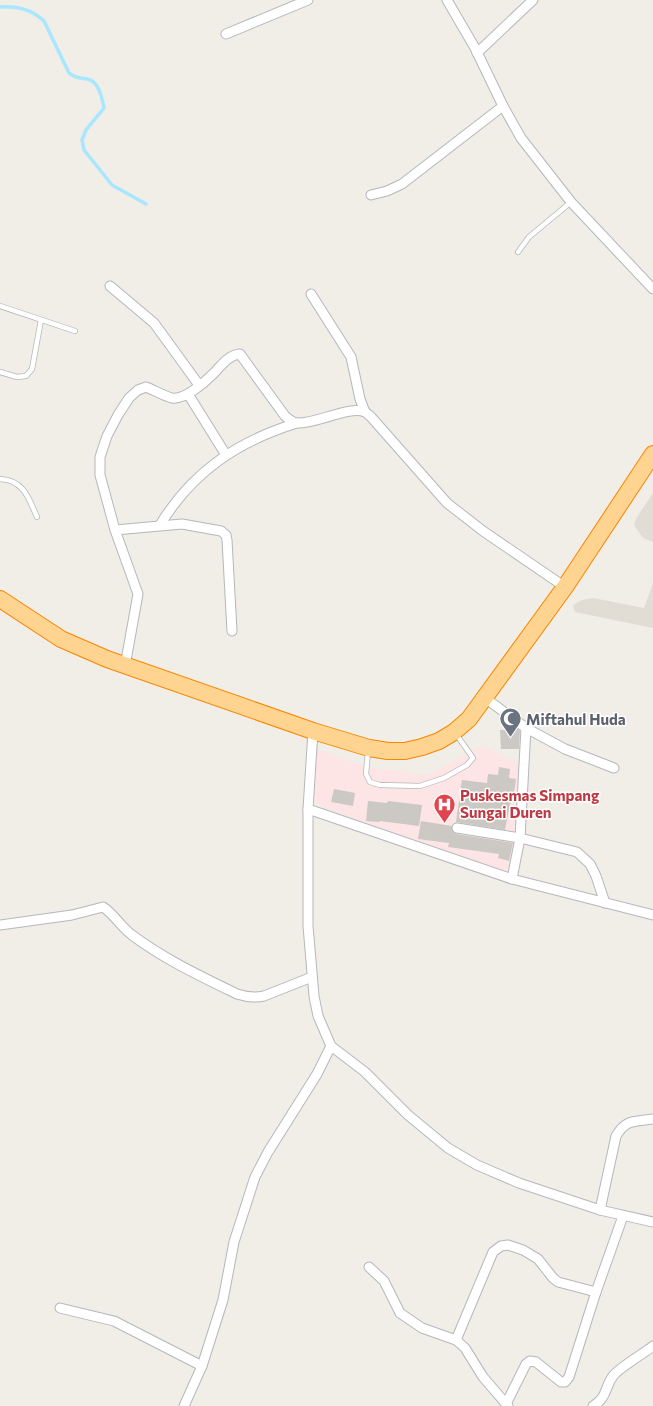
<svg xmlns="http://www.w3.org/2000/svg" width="653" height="1406" font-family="Commissioner,sans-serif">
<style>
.education{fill:#e1ddd5}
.medical{fill:#fde4e5}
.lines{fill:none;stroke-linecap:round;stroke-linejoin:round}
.stream{stroke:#a9e6ff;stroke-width:3.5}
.building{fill:#ccc8c3}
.lane-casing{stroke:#b4b8bc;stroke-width:6}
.street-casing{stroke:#b4b8bc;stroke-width:11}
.highway-casing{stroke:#f88600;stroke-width:18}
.lane{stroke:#fff;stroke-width:4.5}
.street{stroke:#fff;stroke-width:9}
.highway{stroke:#ffd390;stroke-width:16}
.labels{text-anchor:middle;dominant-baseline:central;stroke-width:3;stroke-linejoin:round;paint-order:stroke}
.worship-label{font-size:15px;font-weight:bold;fill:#5b616d;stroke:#fff;text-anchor:start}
.health-label{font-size:15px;font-weight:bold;fill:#be3a42;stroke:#fff;text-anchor:start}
</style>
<rect width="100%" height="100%" fill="#f1ede7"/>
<g class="education">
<polygon points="653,493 653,542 643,538 636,528 634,524 637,517"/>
<polygon points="653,583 653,628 575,612 573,605 582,600 593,598 644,608"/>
</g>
<polygon class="medical" points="481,746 520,764 519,840 510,873 324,808 316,803 312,792 316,749 367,767 428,775"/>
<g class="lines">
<path class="stream" d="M0,7C17,6 31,9 44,21L69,73C78,79 77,77 87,79C99,81 102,98 104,108L86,130L82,140L84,150L112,185L146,204"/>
</g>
<g class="building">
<polygon points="518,729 520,731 519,749 501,749 500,730"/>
<polygon points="499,767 510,769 509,778 516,779 513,800 511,799 505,830 456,822 462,780 487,783 488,774 498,775"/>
<polygon points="334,789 355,793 353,806 331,802"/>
<polygon points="368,801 387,803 388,801 422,805 419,826 380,821 379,822 366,821"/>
<polygon points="421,821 452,826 452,830 456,834 513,843 509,861 498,858 499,854 448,847 449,843 418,839"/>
</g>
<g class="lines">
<defs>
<g id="lane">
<polyline points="518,252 529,237 571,202"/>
<polyline points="0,306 75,331"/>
<polyline points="0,372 17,377 26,376 32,369 41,320"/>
<path d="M0,479C24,480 29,499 37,517"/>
<polyline points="368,751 366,774 370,782 380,785 420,786 444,778 467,765 473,758 456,734"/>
</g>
<g id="street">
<polyline points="447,0 475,48 503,106 521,138 571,202 653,289"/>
<polyline points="226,34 308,0"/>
<polyline points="477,53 533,0"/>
<polyline points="371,195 387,191 402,184 503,106"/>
<polyline points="110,286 154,323 199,385"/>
<polyline points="311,294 351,357 360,399 365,412"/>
<polyline points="188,394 226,455"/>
<path d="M160,525C192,472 238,441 297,423"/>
<polyline points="115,530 182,524 221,531 226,535 227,540 232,631"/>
<path d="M125,666L138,594L115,530L100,475V457L107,436L118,415L129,398L138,390L146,387C154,390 164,396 172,398C185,400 205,382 213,374C221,366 228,355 240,354L285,416C289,419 292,422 296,423C314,425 350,405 365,412C367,413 370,416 372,418L447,503L483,531L565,587"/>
<polyline points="485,698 526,728 565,749 614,768"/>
<polyline points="308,809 512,879 653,915"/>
<polyline points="457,828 520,838 577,852 590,864 596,876 605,903"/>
<polyline points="512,879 520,838 526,728"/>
<path d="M0,925L72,915L103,907C114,914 121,927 132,935C164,959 200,976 237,994C246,997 254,998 264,996L312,977"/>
<polyline points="331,1046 365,1072 408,1115 448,1148 477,1165 519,1183 600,1210 653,1222"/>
<path d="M600,1210L616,1136C626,1119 634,1122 653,1119"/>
<polyline points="369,1267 384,1281 400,1313 422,1328 456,1340"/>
<polyline points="60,1308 114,1321 202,1366"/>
<polyline points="506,1404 526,1364 530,1361 536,1362 561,1382 565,1382 569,1377 596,1292 623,1216"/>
<polyline points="184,1406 202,1366 223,1300 234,1242 255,1177 268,1152 317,1074 331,1046 318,1016 314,996 308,926 308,809 313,731"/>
<polyline points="508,1406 483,1377 465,1348 456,1340 493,1252 501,1246 508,1245 523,1250 538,1259 553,1278 558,1282 596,1292"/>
<path d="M593,1406C608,1397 604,1388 613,1376C620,1367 643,1354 653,1346"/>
</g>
<polyline id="highway" points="0,599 61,639 107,659 313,731 369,748 388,751 405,751 422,747 439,741 454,732 469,719 565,587 653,454"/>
</defs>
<use href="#lane" class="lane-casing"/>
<use href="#street" class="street-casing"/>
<use href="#highway" class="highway-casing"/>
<use href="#lane" class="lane"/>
<use href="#street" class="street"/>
<use href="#highway" class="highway"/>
</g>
<defs>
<symbol id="mosque-pin" viewBox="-11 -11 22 30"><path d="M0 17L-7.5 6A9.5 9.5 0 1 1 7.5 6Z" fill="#6b7280" stroke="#fff"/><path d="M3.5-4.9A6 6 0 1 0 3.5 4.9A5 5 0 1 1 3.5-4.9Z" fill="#fff"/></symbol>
<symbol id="hospital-pin" viewBox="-11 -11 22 30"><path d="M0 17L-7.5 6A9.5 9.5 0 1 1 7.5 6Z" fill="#e0444e" stroke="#fff"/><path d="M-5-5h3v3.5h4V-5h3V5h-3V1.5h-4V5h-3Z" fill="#fff"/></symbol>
</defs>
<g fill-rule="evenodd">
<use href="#mosque-pin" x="498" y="706" width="25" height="34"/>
<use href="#hospital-pin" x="432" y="792" width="25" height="34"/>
</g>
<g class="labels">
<g class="worship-label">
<text x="526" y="719">Miftahul Huda</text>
</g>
<g class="health-label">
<text x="460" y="795">Puskesmas Simpang<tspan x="460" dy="17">Sungai Duren</tspan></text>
</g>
</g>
</svg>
